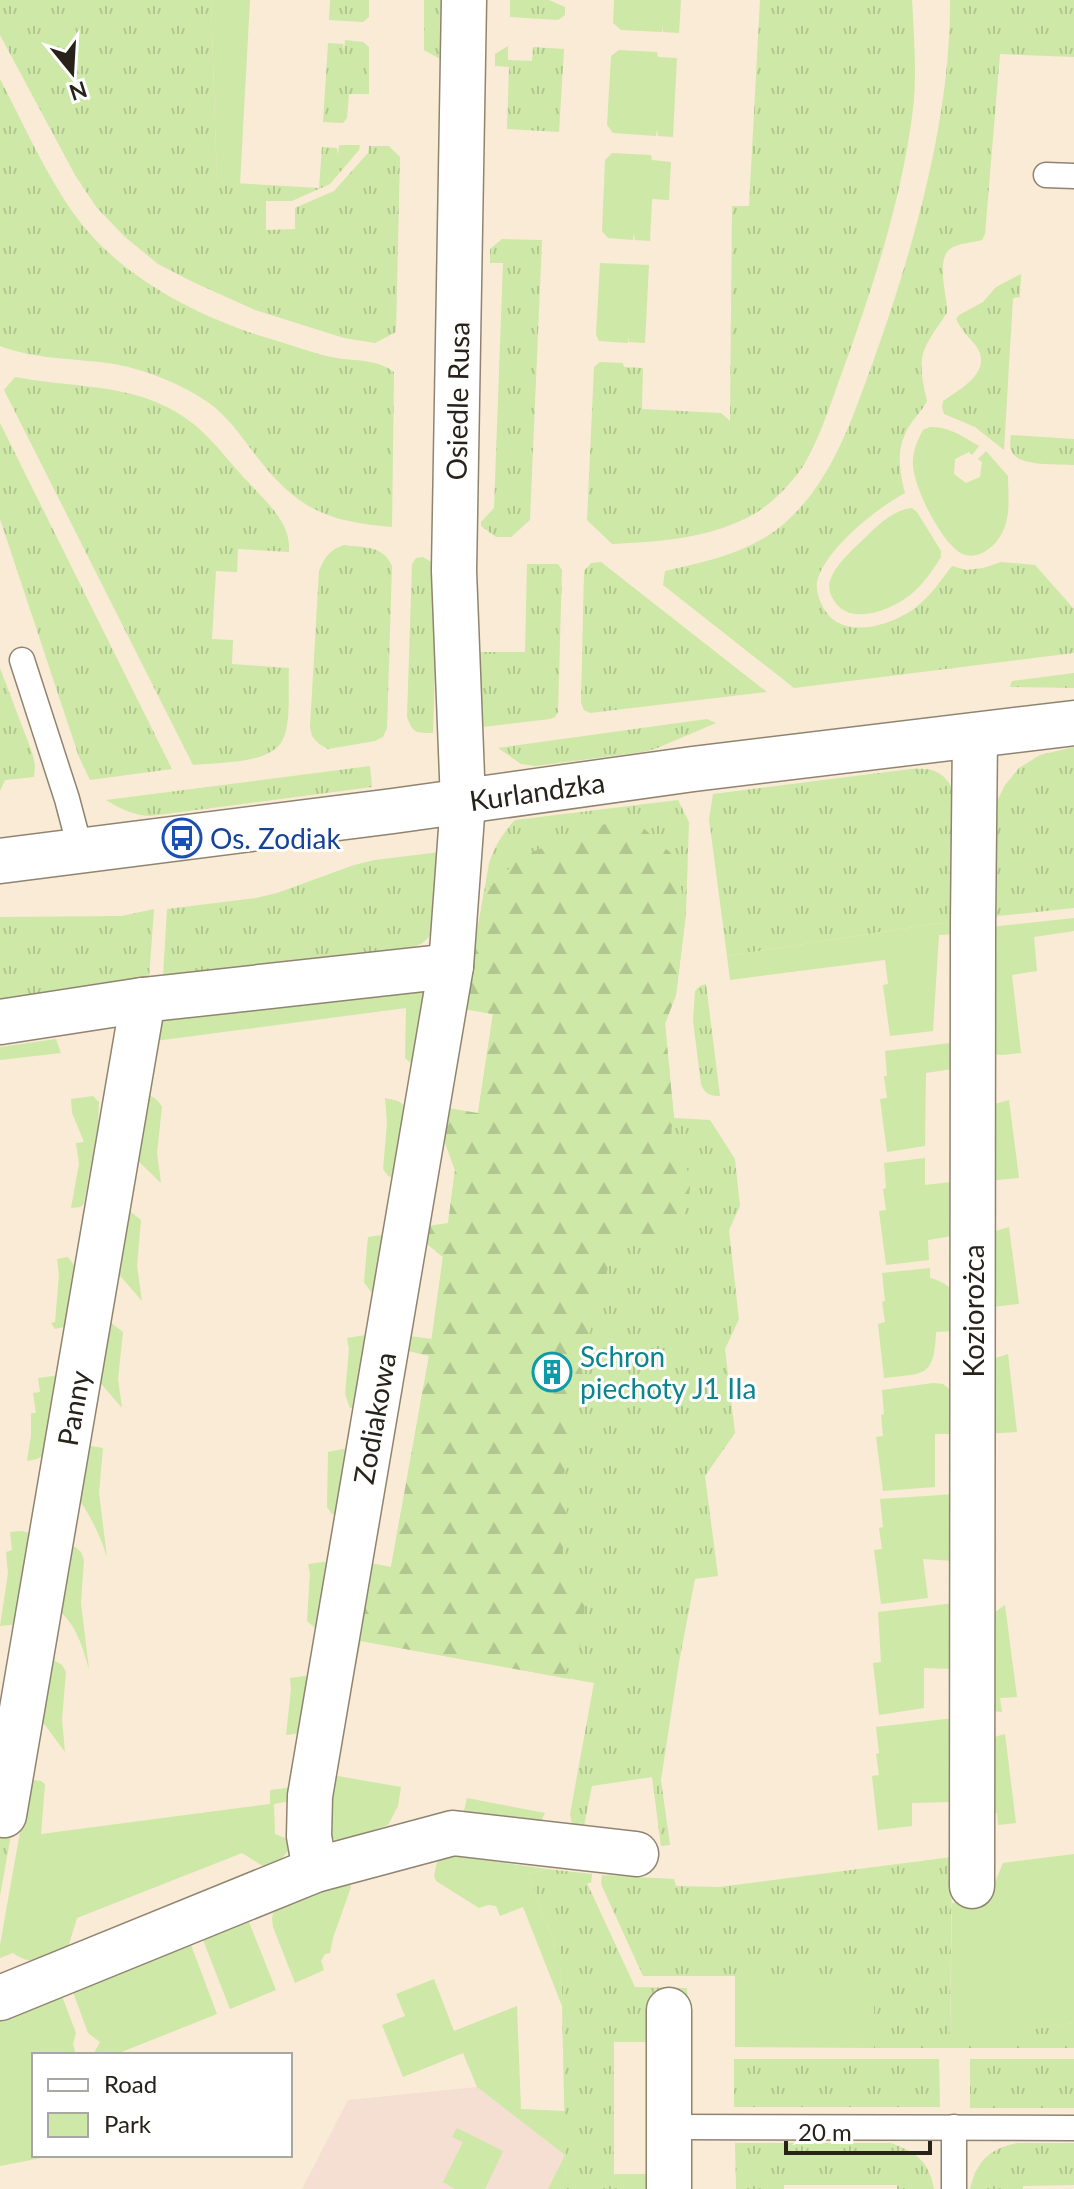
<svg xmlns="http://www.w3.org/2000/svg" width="1074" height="2189" font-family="Lato,sans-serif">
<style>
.commercial{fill:#f5ded2}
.grass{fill:url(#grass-tufts)}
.forest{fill:url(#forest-firs)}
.green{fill:#cee8a7}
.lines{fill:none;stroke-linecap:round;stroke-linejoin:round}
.service-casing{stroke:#908471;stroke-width:27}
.minor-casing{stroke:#908471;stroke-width:47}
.service{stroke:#fff;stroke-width:24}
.minor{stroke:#fff;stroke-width:44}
.labels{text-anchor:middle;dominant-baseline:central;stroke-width:6;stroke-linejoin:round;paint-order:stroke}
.street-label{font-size:28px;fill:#27221a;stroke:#fff}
.transit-label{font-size:28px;fill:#164399;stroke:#fff;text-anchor:start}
.culture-label{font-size:28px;fill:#0d838f;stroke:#fff;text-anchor:start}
</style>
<defs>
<pattern id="grass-tufts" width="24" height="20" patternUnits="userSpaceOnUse" patternTransform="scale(2)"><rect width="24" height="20" fill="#cee8a7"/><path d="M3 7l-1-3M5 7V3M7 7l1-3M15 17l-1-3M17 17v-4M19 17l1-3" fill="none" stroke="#b1c78f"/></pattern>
<pattern id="forest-firs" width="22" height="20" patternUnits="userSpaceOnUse" patternTransform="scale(2)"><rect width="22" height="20" fill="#cee8a7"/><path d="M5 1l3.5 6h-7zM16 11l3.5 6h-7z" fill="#b1c78f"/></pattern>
</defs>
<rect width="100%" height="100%" fill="#f9ebd6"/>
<polygon class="commercial" points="477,2087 565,2155 548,2189 302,2189 348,2100"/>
<g class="grass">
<polygon points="0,0 211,0 217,182 319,188 322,147 337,148 338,155 339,145 360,145 359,150 330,184 292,201 266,201 266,230 295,229 295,208 334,191 368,153 369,146 389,146 400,157 396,332 375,343 344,338 255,310 193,282 158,264 125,237 97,208 75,175 0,35"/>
<polygon points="330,0 369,0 369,17 363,22 329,20"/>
<polygon points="424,0 452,0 451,65 424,50"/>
<polygon points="510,0 549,0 565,7 565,15 558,20 510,17"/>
<path d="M760,0H912C914,36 917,74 913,109C902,198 874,284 844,367C832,399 822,433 805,463C793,482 773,503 754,514C712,538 660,542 612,544L587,520L594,367L600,362L623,363L624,367L643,368L642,409L721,413L730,421L732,206H749Z"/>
<path d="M950,0H1074V57L1000,54L985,234L982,240C972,243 958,243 950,249C935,261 948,297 947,313C921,351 916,354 927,401C922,411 913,419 908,428C896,449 899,470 905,493C876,509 829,546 818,578C814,589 820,603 826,612C846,640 892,625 915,608C930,597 941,580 952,566L966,570L983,568L1001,562L1035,565L1074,609V653L794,688L663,585L665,571C709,561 753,552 787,521C833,479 852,419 873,362C913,250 951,119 950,0Z"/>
<polygon points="345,40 363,42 369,47 369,94 349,94 347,118 343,123 323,122 328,43 343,44 344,51"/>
<polygon points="508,46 508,60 532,61 533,47 564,49 559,132 507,129 509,67 495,66 495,54"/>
<path d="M0,79C23,123 48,179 77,218C121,278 202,319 271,339C292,345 314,354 336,358C356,361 377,359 394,372L392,527C331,522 300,511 261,462C244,441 231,419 209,403C182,384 147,370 114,364C75,358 37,360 0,346Z"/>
<polygon points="502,239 542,240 530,520 511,537 496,537 481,526 481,522 494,508 503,263 490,263 490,249"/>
<path d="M1021,274L1020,297L1013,298L1004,450L975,427L944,414L942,407L943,401C960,389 994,371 976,346C969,337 961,330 956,319L959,315L983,302L996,287Z"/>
<path d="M15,377C78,389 144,382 196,426C217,444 232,466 251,485C269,505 291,523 289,552L238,549L237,572L216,571L212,639L233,640L232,664L289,668C288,688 291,719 284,737C274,765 219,762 193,765L4,390Z"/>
<polygon points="0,423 172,769 90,780 79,757 0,519"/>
<path d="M1011,435L1074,439V465C1060,464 1023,466 1014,455C1009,449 1010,443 1011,435Z"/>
<path d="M344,545C365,548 383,545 392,566L387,728L383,737L375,741L328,749L319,744L312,736L310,727L319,571C325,557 329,550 344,545Z"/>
<path d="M423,557L438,566L433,733C417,733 413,734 407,717L412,564L416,558Z"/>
<polygon points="601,562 767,692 590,713 584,710 581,703 584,571 591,563"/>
<polygon points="527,564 558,564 562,570 558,712 555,717 550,719 482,727 478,712 480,652 525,652"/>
<polygon points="0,668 32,752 35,765 34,777 5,780 0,791"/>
<polygon points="1074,673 1074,688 1010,687 1012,681"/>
<polygon points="707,719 716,723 655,749 643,752 535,766 521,764 498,748"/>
<polygon points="1074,747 1074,908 989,917 996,803 1005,785 1019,768 1040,755"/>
<path d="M370,766L372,787L150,816C132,815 121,809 106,800Z"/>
<path d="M911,769C935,768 943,771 955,793L959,926L940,923L727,956L709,819L713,794Z"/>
<path d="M678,800L689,822L686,913L676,995L665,1023L674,1118L710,1120L735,1159L740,1206L729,1230L739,1319L725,1349L735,1433L705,1476L718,1576L695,1579L679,1662L661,1780L670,1845L661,1846L652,1777L592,1786L584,1826L572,1825L570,1814L594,1683L361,1641L351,1689H348L369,1563L391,1567L429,1356L443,1257L426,1243L448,1223L455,1170L443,1137L478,1113L493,1014L464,1009L489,863C495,846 502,834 515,820Z"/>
<path d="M440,852L433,930C427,943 418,946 405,950L163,977L167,909L256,898L277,893L354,865L375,860Z"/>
<polygon points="154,909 149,979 0,1005 0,917 122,916"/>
<path d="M706,984L720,1096C709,1096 705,1094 701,1084L693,1021L695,991L700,986Z"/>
<polygon points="11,1835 0,1896 0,1836"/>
<polygon points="952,1857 950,2040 1074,2023 1074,2048 874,2048 874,1976 643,1976 601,1884 602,1875 674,1879 676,1886 719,1887"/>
<polygon points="547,1869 592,1874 591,1883 587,1883 635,1987 687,1988 688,2010 651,2042 614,2042 614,2174 650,2174 650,2189 566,2189 561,1959 527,1874"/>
<polygon points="734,2059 939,2059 940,2107 734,2107"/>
<rect x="970" y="2059" width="104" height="49"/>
<path d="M735,2143H891C916,2152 929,2161 934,2189H897V2185H784V2189H736Z"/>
<path d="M1017,2143H1074V2185L1023,2186V2189H970C977,2161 989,2149 1017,2143Z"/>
</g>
<path class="forest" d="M637,822L675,857L686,913L676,995L665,1024L674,1119C664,1142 687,1159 690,1179C692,1194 679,1228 673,1242L615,1234C611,1265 599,1294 592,1324C580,1376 570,1430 563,1483L568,1501L561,1554L585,1591L584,1630L580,1647L559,1658L570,1679L361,1641L357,1638L369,1563L391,1567L429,1356L408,1351L410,1336L432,1339L443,1257L426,1243L428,1226L448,1223L455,1170L443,1137L448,1108L478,1113L493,1014L464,1009L484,892L524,855L605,824Z"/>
<g class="green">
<polygon points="211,0 250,0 240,184 217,182"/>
<polygon points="614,0 681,0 679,33 663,32 663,25 662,32 621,30 613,23"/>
<polygon points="619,50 657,52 658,57 677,58 673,137 658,136 657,129 656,136 613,133 607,125 611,56"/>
<polygon points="612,153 651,155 652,160 671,162 669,200 652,199 650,241 635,240 634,233 633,240 608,238 602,231 605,160"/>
<polygon points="600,263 649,265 645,343 629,342 629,336 628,343 599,341 596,335"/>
<path d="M930,427C948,426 964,437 979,446L972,455L969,452L955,459L954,474L966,483L980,477L982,462L978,459L986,451L1008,476C1008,493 1011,515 1003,531C996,547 976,563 959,552C940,539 914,488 913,465C912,453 917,441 923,430Z"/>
<path d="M912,508L917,512L941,551V557C932,571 923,585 910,595C890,611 848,627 833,599C830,594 828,587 830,581C835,565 853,549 865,538C878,525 893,510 912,508Z"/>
<polygon points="1074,918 1074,931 1034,937 1037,971 1012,975 1021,1053 1003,1055 988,1054 990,927"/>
<polygon points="940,923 959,926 959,934 939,935 933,1031 890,1036 883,985 888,984 885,960 730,980 727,956"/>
<polygon points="433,987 414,1066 405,1058 406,1008 155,1041 160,1017"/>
<polygon points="56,1039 61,1053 0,1060 0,1047"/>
<polygon points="958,1042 959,1068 926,1073 925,1146 887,1152 880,1099 887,1098 884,1076 887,1076 885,1051"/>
<path d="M146,1095C154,1096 158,1100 162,1107L157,1153L161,1183L134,1157Z"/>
<polygon points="93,1096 99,1102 98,1125 84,1203 81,1207 71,1208 79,1164 76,1143 84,1142 72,1113 71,1099"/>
<polygon points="385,1098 398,1101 409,1109 396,1179 388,1176 383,1169 387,1123"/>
<polygon points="1009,1100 1019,1178 987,1181 991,1105"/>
<polygon points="925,1158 925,1185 959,1181 958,1235 928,1240 929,1260 886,1265 879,1211 886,1210 883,1189 886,1188 884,1163"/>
<polygon points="127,1209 141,1220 137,1266 142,1301 116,1271"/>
<polygon points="1009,1227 1019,1304 992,1307 993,1235 996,1231"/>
<polygon points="390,1234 387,1294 371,1292 364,1282 368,1237"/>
<polygon points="68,1257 77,1269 68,1326 55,1329 51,1323 55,1322 59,1275 57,1259"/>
<path d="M930,1268V1278C961,1286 957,1305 957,1331L936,1332C934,1378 925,1373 884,1378L878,1324L885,1322L882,1302L885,1301L882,1273Z"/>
<polygon points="106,1319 123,1332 118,1379 122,1408 98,1380"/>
<polygon points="372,1334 365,1408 350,1408 345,1394 349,1349 347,1338"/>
<polygon points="1008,1354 1017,1432 985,1434 992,1359"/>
<polygon points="61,1375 47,1453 37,1459 27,1461 31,1435 31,1413 36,1413 33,1393 40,1392 38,1378"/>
<polygon points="933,1383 943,1384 957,1395 956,1434 935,1434 935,1487 883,1491 876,1437 883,1436 881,1415 884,1414 882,1390"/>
<path d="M85,1445L103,1448L99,1493L107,1557C100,1535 91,1516 77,1497Z"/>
<polygon points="353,1447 340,1518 332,1514 327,1507 328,1452"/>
<polygon points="956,1494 955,1561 923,1559 928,1598 881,1604 874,1550 882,1549 879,1528 883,1527 880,1499"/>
<polygon points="22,1531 32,1534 18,1624 0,1626 8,1573 6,1552 12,1550 10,1532"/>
<path d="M68,1546L75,1547L81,1552L84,1560L81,1603L89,1669C82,1646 77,1625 57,1609Z"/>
<polygon points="339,1560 321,1633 307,1621 310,1573 308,1564"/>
<polygon points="955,1603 954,1669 924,1668 924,1708 879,1715 873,1663 881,1662 878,1612"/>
<polygon points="1005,1605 1017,1697 1000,1698 1002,1712 993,1711 988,1617"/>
<polygon points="49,1657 62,1665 66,1672 62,1719 65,1752 39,1717"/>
<polygon points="305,1676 313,1677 301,1733 286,1735 291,1689 290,1678"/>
<polygon points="954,1718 953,1802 912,1803 912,1826 878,1830 872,1776 879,1775 876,1754 879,1753 876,1727"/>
<polygon points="1005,1734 1016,1823 998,1825 997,1813 988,1813 991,1738"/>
<polygon points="332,1775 401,1787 398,1806 388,1825 339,1842 323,1832"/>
<path d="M34,1780L41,1781L45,1784L41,1834L270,1804V1790L294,1787L301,1799L274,1804L275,1834L290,1840L289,1850L271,1871L242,1853L77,1918L67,1951C46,1959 32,1967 13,1953L0,1958V1945L29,1781Z"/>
<polygon points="467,1798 545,1813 541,1821 463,1815"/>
<polygon points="1074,1854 1074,2023 950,2041 952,1903 988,1899 1003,1863"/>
<polygon points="454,1856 547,1869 527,1874 561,1959 562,2006 523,1907 500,1916 496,1906 488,1905 479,1908 436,1881 434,1876 438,1857"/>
<polygon points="349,1881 351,1887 333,1938 330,1953 325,1954 321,1961 324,1970 295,1983 273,1927 272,1918 274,1911"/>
<polygon points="249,1922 276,1990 230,2009 203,1940"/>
<polygon points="191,1945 217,2014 114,2055 93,2055 100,2042 88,2033 73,1992"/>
<polygon points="735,1976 874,1976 874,2048 735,2047"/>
<polygon points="434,1979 454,2031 517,2006 521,2109 565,2111 566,2189 548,2189 565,2155 477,2087 463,2053 403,2077 382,2025 405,2016 396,1994"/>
<polygon points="62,1996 76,2033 73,2044 76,2055 34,2055 34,2155 57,2155 0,2166 0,2020"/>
<polygon points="457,2128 503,2151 485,2189 455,2189 443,2182 463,2142 452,2137"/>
</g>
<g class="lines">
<defs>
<g id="service">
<polyline points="1046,175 1074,176"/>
<polyline points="22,660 67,799 81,852"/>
<polyline points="669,2127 1074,2128"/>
<polyline points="954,2189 954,2127"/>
</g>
<g id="minor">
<polyline points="0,861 393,811 693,769 1074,723"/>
<polyline points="0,1022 143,1000 451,966"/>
<polyline points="4,1815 143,1000"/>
<polyline points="315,1870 309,1836 310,1796 451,966 463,802 454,571 464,0"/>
<polyline points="972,1886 973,923 975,736"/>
<polyline points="0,1998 315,1870 453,1833 636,1854"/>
<polyline points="669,2010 669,2189"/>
</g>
</defs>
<use href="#service" class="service-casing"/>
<use href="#minor" class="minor-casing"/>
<use href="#service" class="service"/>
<use href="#minor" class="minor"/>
</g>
<defs>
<symbol id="bus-ring" viewBox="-11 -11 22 22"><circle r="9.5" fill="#fff" stroke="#1a4fb4" stroke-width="1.5"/><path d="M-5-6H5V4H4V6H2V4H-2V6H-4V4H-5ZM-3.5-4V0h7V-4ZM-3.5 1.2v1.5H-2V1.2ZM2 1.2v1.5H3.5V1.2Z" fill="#1a4fb4"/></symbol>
<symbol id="building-ring" viewBox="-11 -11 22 22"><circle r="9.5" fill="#fff" stroke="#0f9aa8" stroke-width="1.5"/><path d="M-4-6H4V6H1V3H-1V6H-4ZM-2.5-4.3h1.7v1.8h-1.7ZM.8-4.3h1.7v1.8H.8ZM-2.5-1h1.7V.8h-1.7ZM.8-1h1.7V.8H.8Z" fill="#0f9aa8"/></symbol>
</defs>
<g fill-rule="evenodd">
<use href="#bus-ring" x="160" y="816" width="44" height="44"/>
<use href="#building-ring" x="530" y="1350" width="44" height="44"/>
</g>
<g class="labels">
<g class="street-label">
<text transform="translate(457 401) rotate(-89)">Osiedle Rusa</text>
<text transform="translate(537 791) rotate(-8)">Kurlandzka</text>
<text transform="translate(973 1311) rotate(-90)">Koziorożca</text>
<text transform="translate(73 1408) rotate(-80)">Panny</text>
<text transform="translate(374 1418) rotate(-80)">Zodiakowa</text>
</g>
<g class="transit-label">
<text x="210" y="838">Os. Zodiak</text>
</g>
<g class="culture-label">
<text x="580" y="1356">Schron<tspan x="580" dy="32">piechoty J1 IIa</tspan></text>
</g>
</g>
<rect x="32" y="2053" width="260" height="104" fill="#ffffff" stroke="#a9a7a3" stroke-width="2"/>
<rect x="48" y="2079" width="40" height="12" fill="#ffffff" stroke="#a9a7a3" stroke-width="2"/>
<text x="104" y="2093" font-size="24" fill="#27221a">Road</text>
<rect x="48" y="2113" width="40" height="24" fill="#cee8a7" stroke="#a9a7a3" stroke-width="2"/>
<text x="104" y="2133" font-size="24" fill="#27221a">Park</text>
<g transform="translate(72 72) rotate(162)" stroke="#ffffff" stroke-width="6" paint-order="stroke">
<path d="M0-6L14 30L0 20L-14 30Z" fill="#27221a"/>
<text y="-12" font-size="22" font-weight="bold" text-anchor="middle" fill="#27221a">N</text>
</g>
<path d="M786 2141v12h144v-12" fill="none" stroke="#27221a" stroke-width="4"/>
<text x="798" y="2141" font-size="24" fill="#27221a" stroke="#ffffff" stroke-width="6" paint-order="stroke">20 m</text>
</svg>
